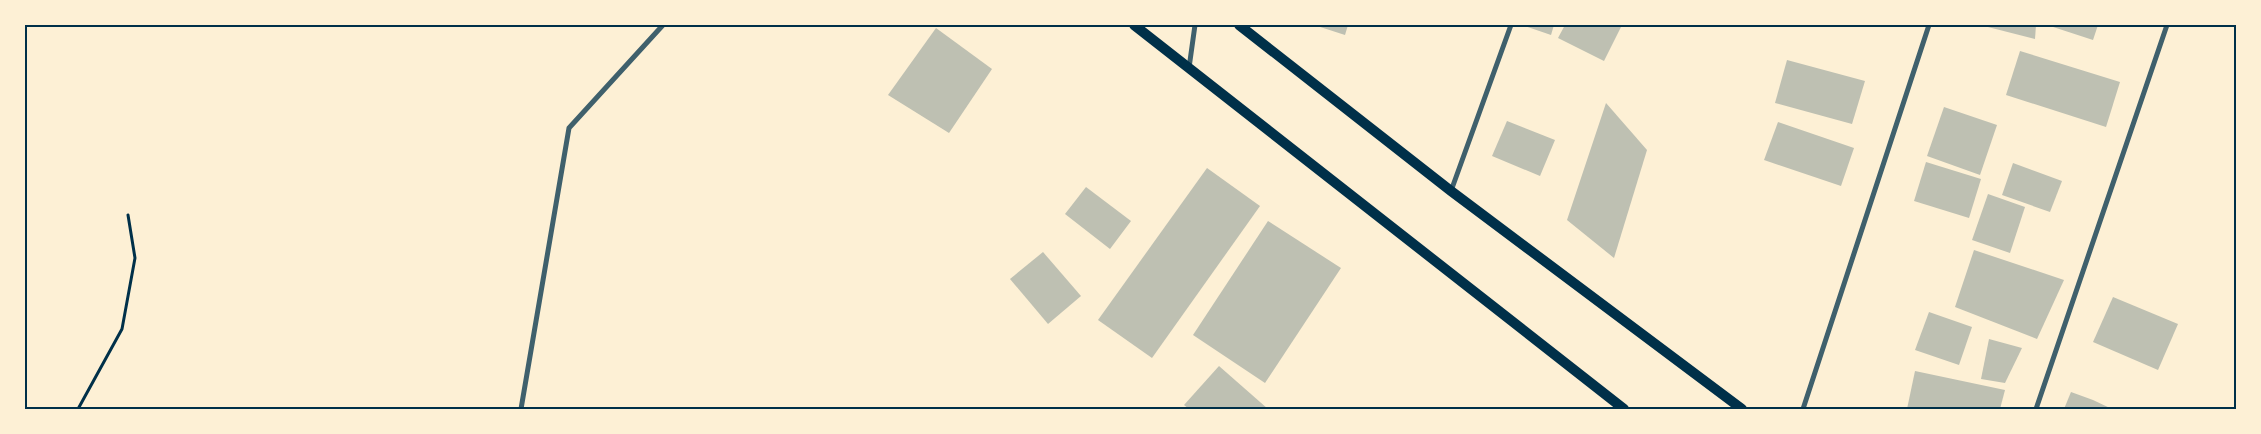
<svg xmlns="http://www.w3.org/2000/svg" width="2261" height="434" font-family="Manrope,sans-serif">
<style>
.building{fill:#bec0b2}
.lines{fill:none;stroke-linecap:round;stroke-linejoin:round}
.path{stroke:#003049;stroke-width:3}
.minor{stroke:#3f606c;stroke-width:5}
.secondary{stroke:#003049;stroke-width:10}
.neatline{fill:none;stroke:#003049;stroke-width:2}
</style>
<rect width="100%" height="100%" fill="#fdf0d5"/>
<g class="building">
<polygon points="1314,25 1348,25 1345,35"/>
<polygon points="1522,25 1554,25 1551,35"/>
<polygon points="1565,25 1622,25 1604,61 1558,38"/>
<polygon points="1984,25 2036,25 2035,39 1984,26"/>
<polygon points="2047,25 2098,25 2093,40"/>
<polygon points="936,28 992,69 949,133 888,95"/>
<polygon points="2020,51 2120,82 2106,127 2006,95"/>
<polygon points="1787,60 1865,81 1852,124 1775,103"/>
<polygon points="1606,103 1647,150 1614,258 1567,220"/>
<polygon points="1944,107 1997,125 1980,175 1927,156"/>
<polygon points="1507,121 1555,140 1540,176 1492,156"/>
<polygon points="1778,122 1854,148 1841,186 1764,160"/>
<polygon points="1926,162 1981,179 1969,218 1914,201"/>
<polygon points="2013,163 2062,181 2050,212 2002,195"/>
<polygon points="1207,168 1260,206 1152,358 1098,320"/>
<polygon points="1086,187 1131,221 1110,249 1065,214"/>
<polygon points="1988,194 2025,207 2010,253 1972,240"/>
<polygon points="1268,221 1341,268 1265,383 1193,335"/>
<polygon points="1974,250 2064,280 2037,339 1955,307"/>
<polygon points="1043,252 1081,296 1048,324 1010,279"/>
<polygon points="2113,297 2178,324 2158,370 2093,342"/>
<polygon points="1929,312 1972,327 1959,365 1915,350"/>
<polygon points="1989,339 2022,348 2005,383 1981,379"/>
<polygon points="1219,366 1268,409 1189,409 1184,405"/>
<polygon points="1915,371 2005,390 2000,409 1907,409"/>
<polygon points="2071,392 2093,400 2112,409 2064,409"/>
</g>
<g class="lines">
<polyline class="path" points="78,409 122,329 135,258 128,215"/>
<g class="minor">
<polyline points="1189,68 1195,25"/>
<polyline points="1451,191 1511,25"/>
<polyline points="521,409 569,128 663,25"/>
<polyline points="1803,409 1929,25"/>
<polyline points="2036,409 2167,25"/>
</g>
<g class="secondary">
<polyline points="1134,25 1624,409"/>
<polyline points="1239,25 1451,191 1742,409"/>
</g>
</g>
<rect width="2261" height="434" fill="none" stroke="#fdf0d5" stroke-width="52"/>
<rect x="26" y="26" width="2209" height="382" class="neatline"/>
</svg>
